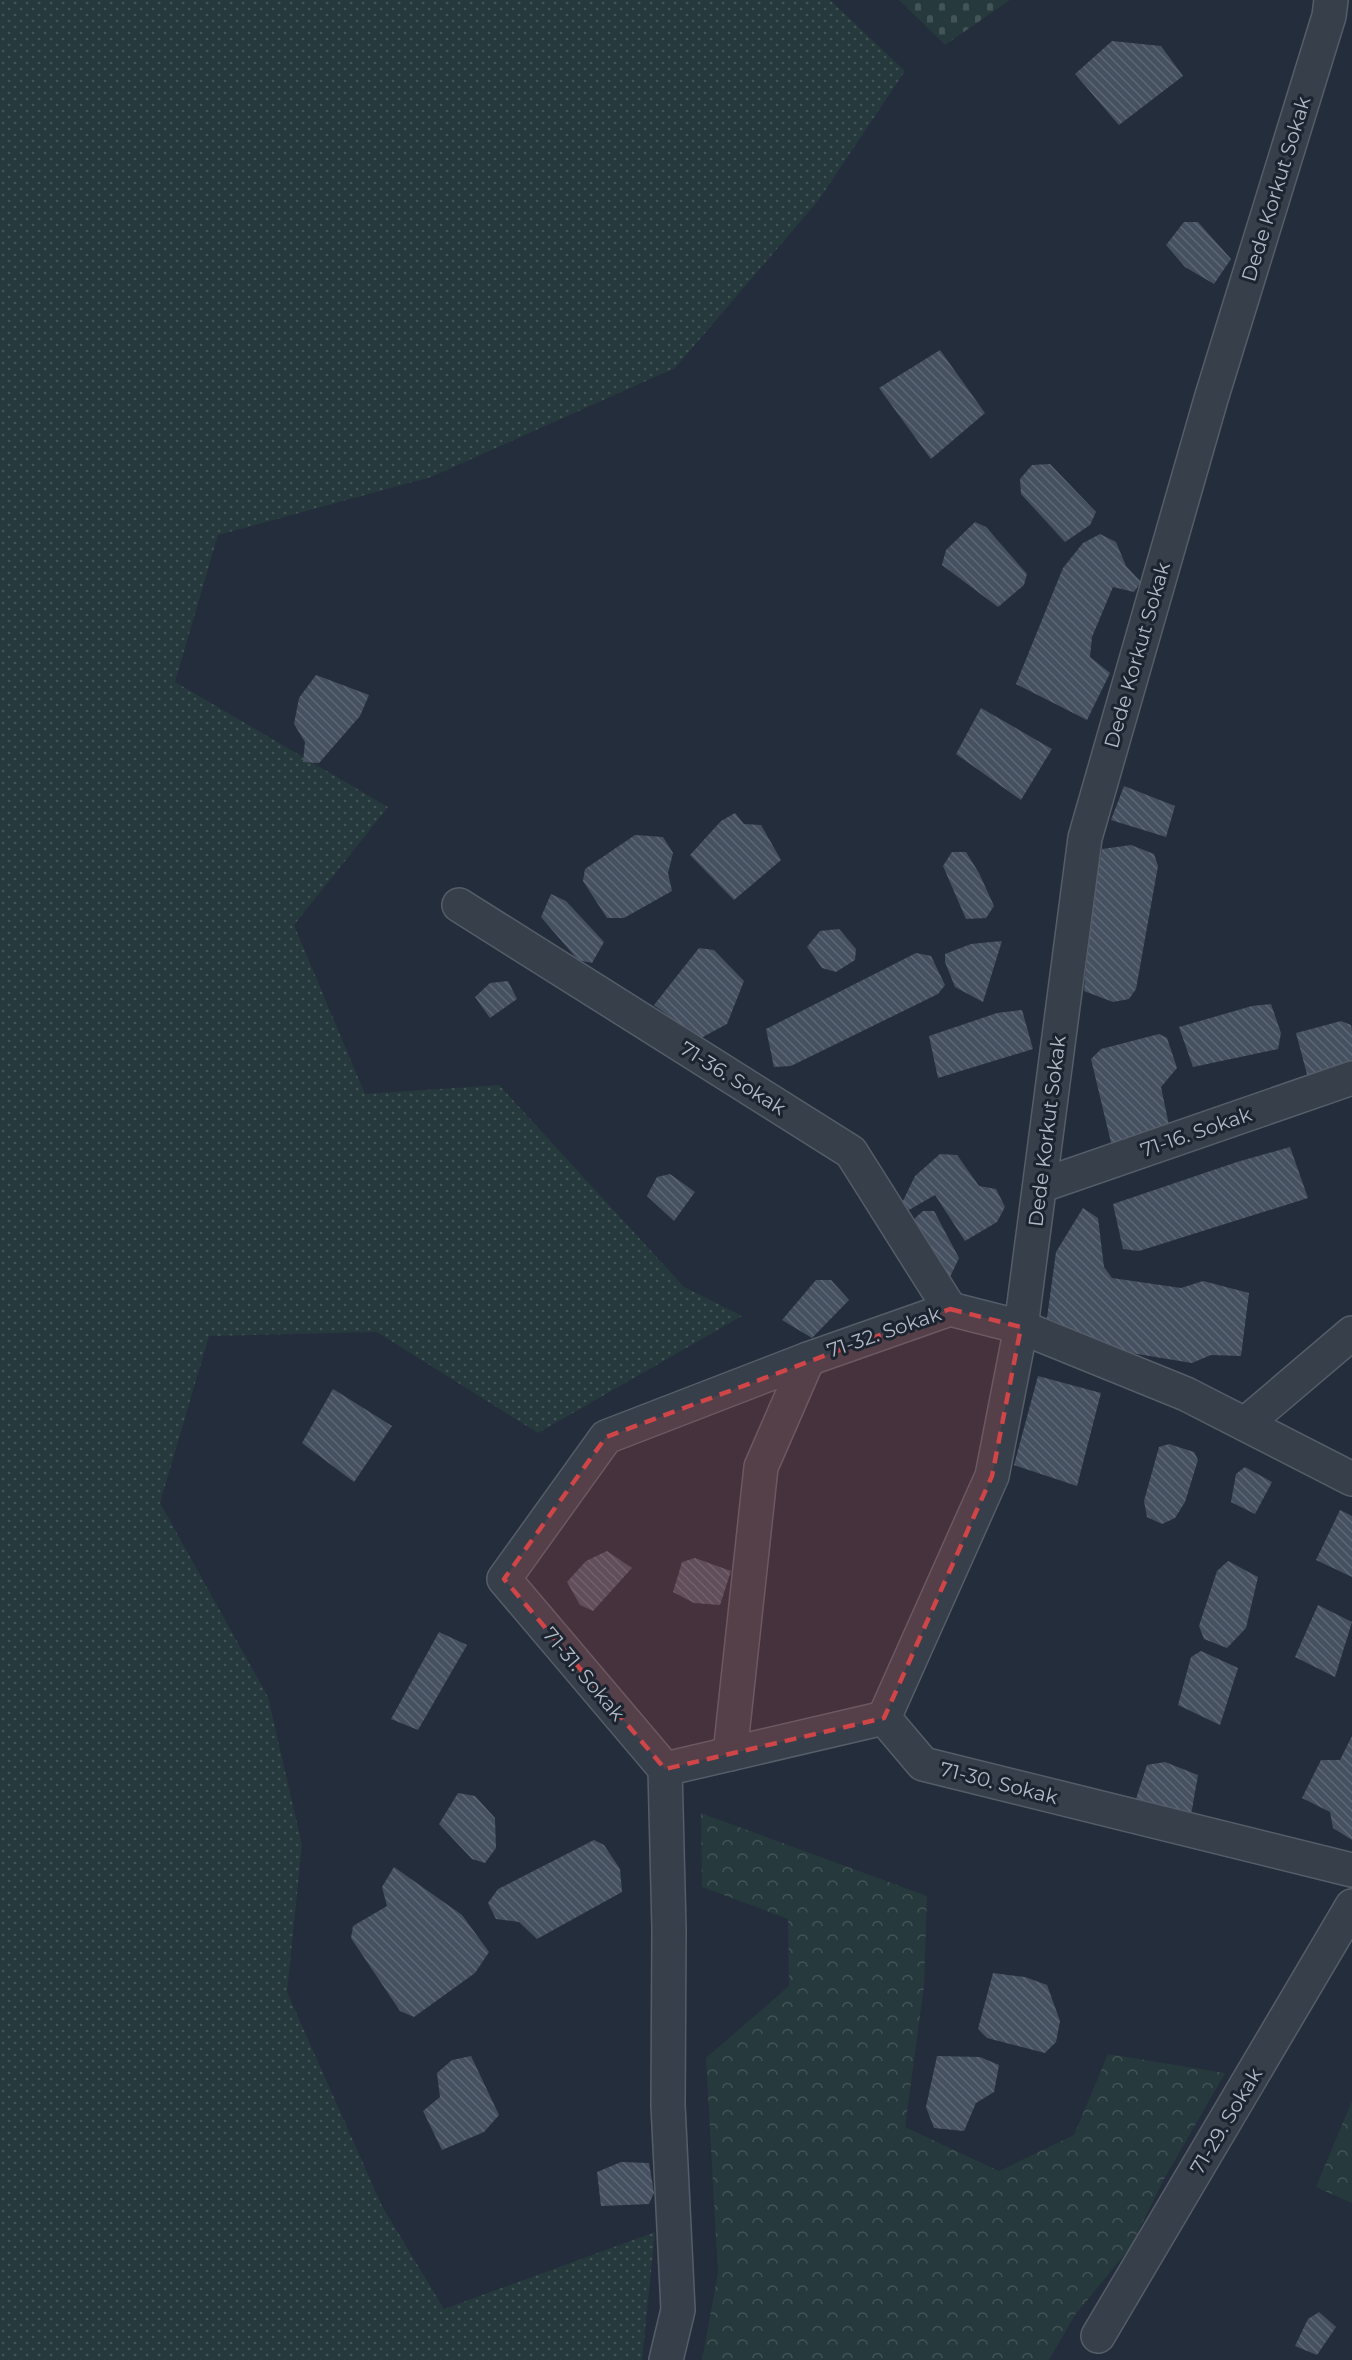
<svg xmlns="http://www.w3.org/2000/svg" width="1352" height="2360" font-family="Montserrat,sans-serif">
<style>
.green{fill:url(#green-dots)}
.forest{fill:url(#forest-crowns)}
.cemetery{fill:url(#cemetery-stones)}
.building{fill:url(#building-back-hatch)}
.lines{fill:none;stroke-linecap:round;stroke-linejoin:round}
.minor-casing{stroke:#555d69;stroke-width:36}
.minor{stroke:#373f4b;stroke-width:33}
.marked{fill:#cf4548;fill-opacity:0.2;stroke:#cf4548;stroke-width:4.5;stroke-dasharray:12 8;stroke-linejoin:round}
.labels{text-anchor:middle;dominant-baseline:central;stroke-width:6;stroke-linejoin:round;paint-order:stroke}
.street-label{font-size:20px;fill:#b3bac7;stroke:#1c2430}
</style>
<defs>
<pattern id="green-dots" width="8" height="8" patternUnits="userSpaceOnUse" patternTransform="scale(1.5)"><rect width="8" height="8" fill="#26393c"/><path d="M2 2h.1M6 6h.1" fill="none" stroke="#435457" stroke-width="1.8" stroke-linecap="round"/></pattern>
<pattern id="forest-crowns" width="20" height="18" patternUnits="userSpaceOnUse" patternTransform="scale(1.5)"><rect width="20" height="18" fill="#26393c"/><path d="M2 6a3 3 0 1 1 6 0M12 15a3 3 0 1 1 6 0" fill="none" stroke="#435457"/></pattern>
<pattern id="cemetery-stones" width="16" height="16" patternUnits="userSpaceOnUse" patternTransform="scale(1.5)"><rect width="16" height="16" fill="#26393c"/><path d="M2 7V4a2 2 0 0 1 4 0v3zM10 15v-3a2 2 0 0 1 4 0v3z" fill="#435457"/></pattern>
<pattern id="building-back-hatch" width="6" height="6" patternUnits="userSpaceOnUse" patternTransform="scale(1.5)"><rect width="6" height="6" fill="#455060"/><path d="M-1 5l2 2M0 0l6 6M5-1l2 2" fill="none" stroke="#5d6775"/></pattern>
</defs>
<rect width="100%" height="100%" fill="#242d3b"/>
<polygon class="green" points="0,0 830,0 905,71 818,201 675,368 431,477 218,535 175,682 388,807 294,925 365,1094 499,1085 684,1287 742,1316 538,1433 377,1332 209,1336 160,1503 268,1697 302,1845 287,1992 382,2206 444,2309 655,2232 642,2360 0,2360"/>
<g class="forest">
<polygon points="701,1813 927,1896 924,1986 905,2127 999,2171 1074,2135 1108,2054 1225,2073 1163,2181 1130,2248 1075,2315 1049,2360 702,2360 718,2273 706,2058 789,1986 788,1919 702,1887"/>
<polygon points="1352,2101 1352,2203 1316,2187"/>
</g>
<polygon class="cemetery" points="899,0 1010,0 945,45"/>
<g class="building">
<polygon points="1112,41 1161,46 1183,76 1119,125 1075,74"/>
<polygon points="1184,222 1198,222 1231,259 1214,284 1185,267 1166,245"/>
<polygon points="940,350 985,413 931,459 879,388"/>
<polygon points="1050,464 1096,512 1090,525 1065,542 1021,494 1020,479 1032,465"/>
<polygon points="975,522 986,527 1027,574 1024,585 998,607 942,565 946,550"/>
<polygon points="1100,534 1116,542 1126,566 1141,582 1134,592 1113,587 1092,637 1090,657 1110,673 1087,720 1016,684 1063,568 1083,543"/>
<polygon points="316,675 369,695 360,716 319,763 303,762 305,742 294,724 299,698"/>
<polygon points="981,708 1052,749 1021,800 956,754"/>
<polygon points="1124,786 1175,806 1166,837 1111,820"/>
<polygon points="735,813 744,824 761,825 781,860 734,900 690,855 721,821"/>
<polygon points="635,835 663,837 673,853 668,873 672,891 624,918 607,918 583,881 585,869"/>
<polygon points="1131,845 1154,854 1158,866 1136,989 1129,999 1113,1002 1084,991 1091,909 1102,849"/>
<polygon points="952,852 966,852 979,873 994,906 986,918 966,919 943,866"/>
<polygon points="551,894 566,901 604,942 592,963 578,960 541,917"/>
<polygon points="839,929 856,949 855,960 836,972 822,968 807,947 820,931"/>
<polygon points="1002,941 983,1002 955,987 945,962 945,954 971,944"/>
<polygon points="699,948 714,950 744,981 727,1024 699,1039 654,1005"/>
<polygon points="916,953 931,956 945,985 938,994 791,1066 774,1067 766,1029"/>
<polygon points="508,981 517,999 490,1018 475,997 490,983"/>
<polygon points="1271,1004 1281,1033 1278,1049 1193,1067 1179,1027 1252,1006"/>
<polygon points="1022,1010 1033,1049 938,1078 929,1036 997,1013"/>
<polygon points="1341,1021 1351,1025 1352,1031 1352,1067 1308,1078 1296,1033"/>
<polygon points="1159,1034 1167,1038 1177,1068 1161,1087 1171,1135 1113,1151 1091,1059 1101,1049"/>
<polygon points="1290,1147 1308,1198 1139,1251 1123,1249 1113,1204 1237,1162"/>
<polygon points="940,1154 957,1155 979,1186 996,1189 1005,1207 997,1222 965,1241 935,1195 909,1210 901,1205 915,1176"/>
<polygon points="670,1174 695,1192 674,1221 647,1196 657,1177"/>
<polygon points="1083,1208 1098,1218 1104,1267 1112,1278 1181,1288 1203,1281 1249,1293 1241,1356 1211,1355 1192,1363 1125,1352 1047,1318 1056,1252"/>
<polygon points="923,1211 934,1211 959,1258 950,1277 937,1272 919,1239 914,1219"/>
<polygon points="816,1280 831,1280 849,1300 812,1338 782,1320"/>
<polygon points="1038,1376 1101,1393 1077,1486 1014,1465"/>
<polygon points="333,1389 392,1426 354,1482 302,1443"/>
<polygon points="1169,1444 1194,1452 1198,1460 1185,1502 1175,1518 1162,1524 1147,1517 1144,1501 1159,1447"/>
<polygon points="1245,1467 1272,1482 1255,1514 1231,1502 1236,1474"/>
<polygon points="1340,1510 1352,1516 1352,1577 1316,1560"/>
<polygon points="607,1551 632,1568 593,1611 580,1605 567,1582 586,1561"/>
<polygon points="695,1558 731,1571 720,1605 694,1603 673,1592 682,1562"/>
<polygon points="1228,1561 1258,1577 1246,1628 1227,1648 1204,1639 1199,1626 1217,1571"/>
<polygon points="1318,1605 1352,1622 1335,1677 1295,1657"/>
<polygon points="439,1632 467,1645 418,1730 391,1719"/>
<polygon points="1201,1651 1238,1668 1220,1725 1178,1705 1191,1657"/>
<polygon points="1352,1736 1352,1840 1333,1828 1330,1812 1302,1798 1321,1760 1340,1760"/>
<polygon points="1165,1762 1198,1775 1191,1815 1134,1805 1147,1765"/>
<polygon points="458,1793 475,1796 495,1818 496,1848 485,1863 472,1859 439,1824"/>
<polygon points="594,1840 604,1845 620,1869 622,1892 537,1939 519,1922 496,1919 488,1903 498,1889"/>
<polygon points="394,1867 462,1915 489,1952 475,1973 414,2017 400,2011 351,1938 353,1926 387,1906 382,1887"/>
<polygon points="993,1973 1025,1977 1047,1985 1060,2021 1056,2042 1045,2053 987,2038 978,2029"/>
<polygon points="471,2056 499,2115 484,2132 442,2150 423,2111 440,2097 437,2073 452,2060"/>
<polygon points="937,2056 980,2057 999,2065 994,2092 976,2103 964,2131 934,2128 926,2107"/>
<polygon points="621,2162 649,2163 654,2193 649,2204 601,2206 597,2172"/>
<polygon points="1319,2312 1336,2327 1317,2355 1295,2346 1308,2319"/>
</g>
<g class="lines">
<defs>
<g id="minor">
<polyline points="459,905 851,1152 950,1309"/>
<polyline points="1040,1186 1352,1078"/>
<polyline points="1245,1424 1352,1333"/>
<polyline points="884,1718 992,1476 1021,1327 1085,838 1211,399 1329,16 1331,0"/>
<polyline points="884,1718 923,1764 1352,1870"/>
<polyline points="730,1754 761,1467 808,1359"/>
<polyline points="665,1769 504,1579 606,1437 808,1359 950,1309 1021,1327 1186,1394 1352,1479"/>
<polyline points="665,1769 669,1929 668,2105 678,2310 666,2360"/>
<polyline points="665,1769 884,1718"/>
<polyline points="1098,2336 1352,1906"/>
</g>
</defs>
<use href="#minor" class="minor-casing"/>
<use href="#minor" class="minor"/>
</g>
<path class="marked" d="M950,1309L1021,1327L992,1476L884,1718L665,1769L504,1579L606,1437Z"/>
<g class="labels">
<g class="street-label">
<text transform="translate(1276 189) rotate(-73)">Dede Korkut Sokak</text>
<text transform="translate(1137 655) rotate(-74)">Dede Korkut Sokak</text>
<text transform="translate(733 1078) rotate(32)">71-36. Sokak</text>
<text transform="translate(1047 1131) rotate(-83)">Dede Korkut Sokak</text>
<text transform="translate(1196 1132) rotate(-19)">71-16. Sokak</text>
<text transform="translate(884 1332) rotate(-19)">71-32. Sokak</text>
<text transform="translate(584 1674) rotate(50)">71-31. Sokak</text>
<text transform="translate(999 1783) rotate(14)">71-30. Sokak</text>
<text transform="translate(1226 2121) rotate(-59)">71-29. Sokak</text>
</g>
</g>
</svg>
